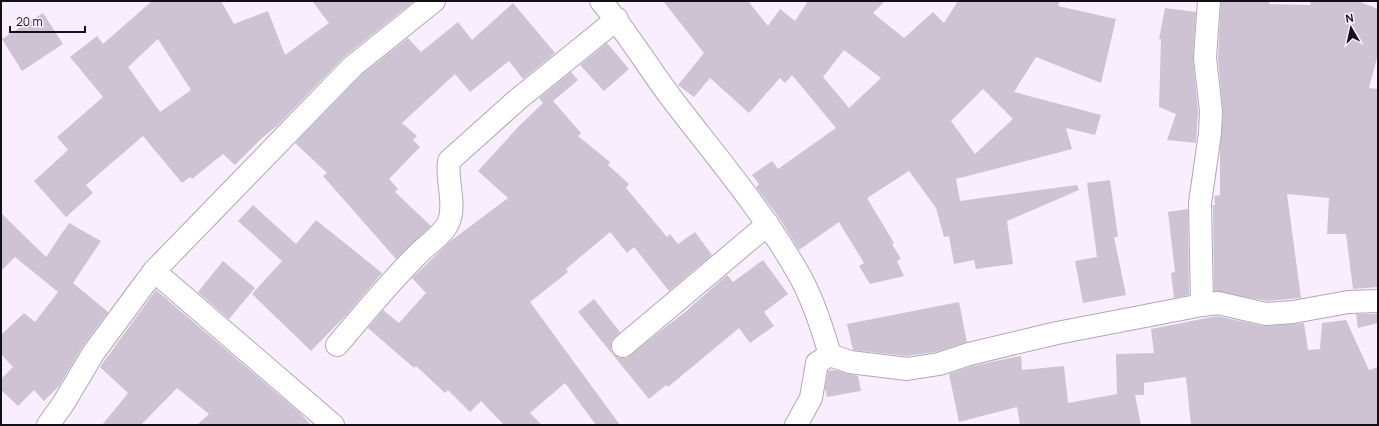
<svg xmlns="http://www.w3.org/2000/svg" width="1379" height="426" font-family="Manrope,sans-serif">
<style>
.building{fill:#cdc3d3;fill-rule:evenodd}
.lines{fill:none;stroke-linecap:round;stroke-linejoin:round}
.minor-casing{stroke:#b1a8b7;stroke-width:24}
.minor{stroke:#fff;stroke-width:22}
</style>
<rect width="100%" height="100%" fill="#f8eefe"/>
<g class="building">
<path d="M152,1H221L234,24L268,11L285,55L329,23L312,1H414L344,57L277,126L262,138L235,165L223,154L192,179L190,177L182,183L143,136L86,185L93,193L66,217L34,181L68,150L57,137L103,97L70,57L97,36L103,44ZM158,39L191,90L160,112L128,67Z"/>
<path d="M663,1H748L768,26L780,9L795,21L808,1H885L873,13L904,38L933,12L944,23L958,1H1060L1058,6L1116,19L1101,83L1036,57L1014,92L1101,115L1095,135L1066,128L1072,149L956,179L960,201L1077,185L1079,190L1007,221L1013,264L976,269L974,260L954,264L949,236L944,237L936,208L909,171L867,198L894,243L892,244L901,259L897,261L904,276L870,284L859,266L864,263L839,222L799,250L778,216L756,187L759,184L752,175L772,161L778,169L836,128L792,75L785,83L780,78L749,113L710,78L694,97L678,85L704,53ZM844,50L881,78L849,108L823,77ZM983,89L1013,119L975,154L951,121Z"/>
<polygon points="1221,1 1269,1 1269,4 1310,5 1311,1 1358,1 1378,9 1378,54 1369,88 1378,89 1378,287 1353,289 1346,234 1327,234 1329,198 1287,194 1301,298 1267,301 1214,291 1213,205 1215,205 1214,196 1220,195 1220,149 1223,112 1218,58"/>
<polygon points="513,3 555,53 523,79 509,61 470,92 455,74 402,123 417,136 413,140 420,147 389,179 398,189 395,192 431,226 396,259 323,176 327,173 295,143 361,75 408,38 421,52 458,22 472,40"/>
<polygon points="1165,8 1196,12 1193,57 1198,111 1196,143 1167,140 1176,114 1159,107 1161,39 1159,39"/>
<polygon points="43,13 63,44 22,71 2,39"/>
<polygon points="607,43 629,69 604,91 580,65"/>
<polygon points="571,72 578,80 553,101 581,133 578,136 610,162 608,165 629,184 626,188 667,237 670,234 678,244 695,232 712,255 669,291 634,247 627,253 610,232 566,269 568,272 530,302 620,425 596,425 565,383 530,413 542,425 504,425 481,401 470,412 448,390 445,393 416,366 414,368 368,328 383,310 399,323 426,293 412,278 452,240 508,198 478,171 519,126 543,103 539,98"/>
<polygon points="1110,180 1118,237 1114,237 1126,295 1083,303 1075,261 1097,257 1087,183"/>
<polygon points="253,205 296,244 316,220 382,273 347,314 311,351 252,294 282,261 238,221"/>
<polygon points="1188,209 1189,295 1174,298 1171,273 1175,272 1168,212"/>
<polygon points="1,213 46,257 69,223 101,241 73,283 108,312 83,346 59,386 44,401 34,390 18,406 1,390 1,379 13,367 1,354 1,335 24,313 35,322 58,292 15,257 1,271"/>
<polygon points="763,260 788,294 764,312 774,326 750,343 739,328 668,387 666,385 649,399 578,312 594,299 620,332 611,342 611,349 613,354 619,358 626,358 685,312 727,275 733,282"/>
<polygon points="223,261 255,288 229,319 198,292"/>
<polygon points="156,290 300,413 311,425 197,425 209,414 177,388 141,425 102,425 128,393 100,367"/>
<polygon points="959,302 967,342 936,352 907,356 853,350 847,324"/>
<polygon points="1356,314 1378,314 1378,323 1358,328"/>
<polygon points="1217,316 1263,326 1304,323 1308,350 1320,349 1322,323 1346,320 1369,370 1378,367 1378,425 1191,425 1186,377 1144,383 1144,395 1135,395 1141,425 1020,425 1017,407 959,422 949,374 972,366 1021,356 1022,370 1064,366 1068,403 1117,394 1116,354 1154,353 1151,329"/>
<polygon points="835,370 858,376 861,391 827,397 825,388 828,371"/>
</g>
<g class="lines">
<defs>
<g id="minor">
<path d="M601,1C627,32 648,67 672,99C715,155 762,210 797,271C812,296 822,327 830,355L817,363L811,398L796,425"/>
<polyline points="1202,305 1200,203 1210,133 1211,111 1205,58 1209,1"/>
<path d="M337,345C363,315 388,284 416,256C426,245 444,235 449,221C456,204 446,180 449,161L517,100L617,19"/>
<polyline points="623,346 768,224"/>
<polyline points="830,355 850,362 907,369 939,364 969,354 1057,333 1202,305 1218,303 1266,314 1293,312 1348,302 1378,301"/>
<polyline points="48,425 63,404 94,352 154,271"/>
<polyline points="333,425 154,271 353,66 434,1"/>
</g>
</defs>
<use href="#minor" class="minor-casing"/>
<use href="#minor" class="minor"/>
</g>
<rect width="1379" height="426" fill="none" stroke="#141116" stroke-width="4"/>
<g transform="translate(1351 28) rotate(351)" stroke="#f8eefe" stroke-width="3" paint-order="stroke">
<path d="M0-3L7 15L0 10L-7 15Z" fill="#141116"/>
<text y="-6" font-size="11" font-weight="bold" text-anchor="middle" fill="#141116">N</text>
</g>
<path d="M10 26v6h75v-6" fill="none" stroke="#141116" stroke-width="2"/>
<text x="16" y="26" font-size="12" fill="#141116" stroke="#f8eefe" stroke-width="3" paint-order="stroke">20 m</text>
</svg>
